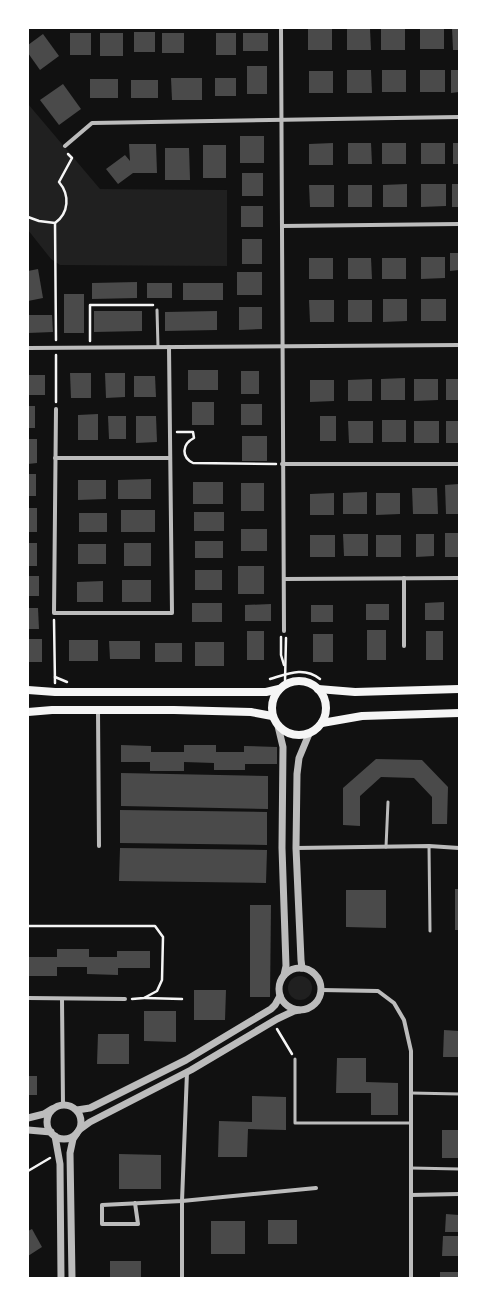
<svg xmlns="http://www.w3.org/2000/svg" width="487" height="1306" font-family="'Source Serif 4',serif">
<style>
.green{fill:#202020}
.building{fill:#4a4a4a}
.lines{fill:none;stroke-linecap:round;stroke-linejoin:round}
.path{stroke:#f5f5f5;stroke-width:2.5}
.service{stroke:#bcbcbc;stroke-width:3}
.minor{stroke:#bcbcbc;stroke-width:4}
.tertiary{stroke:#bcbcbc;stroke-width:7}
.secondary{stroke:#f5f5f5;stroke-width:8}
</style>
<rect width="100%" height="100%" fill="#111"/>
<g class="green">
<polygon points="28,104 100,189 227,190 227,266 60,265 51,259 28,230"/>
<circle cx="300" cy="988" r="12"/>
</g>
<g class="building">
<rect x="381" y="28" width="24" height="22"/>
<rect x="420" y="28" width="24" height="21"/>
<polygon points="452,28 459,28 459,50 453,50"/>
<rect x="308" y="29" width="24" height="21"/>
<polygon points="347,29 370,29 371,50 347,50"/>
<rect x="134" y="32" width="21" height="20"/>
<rect x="70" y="33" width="21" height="22"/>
<rect x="100" y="33" width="23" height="23"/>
<rect x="162" y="33" width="22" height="20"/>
<rect x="216" y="33" width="20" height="22"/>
<rect x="243" y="33" width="25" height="18"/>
<polygon points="43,34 59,56 40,70 28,53 28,45"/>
<rect x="247" y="66" width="20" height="28"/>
<polygon points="347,70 371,70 372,93 347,93"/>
<rect x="382" y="70" width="24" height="22"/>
<rect x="420" y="70" width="25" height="22"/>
<polygon points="451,70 459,70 459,92 451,93"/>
<rect x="309" y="71" width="24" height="22"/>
<polygon points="171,78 202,78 202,100 172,100"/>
<rect x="215" y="78" width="21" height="18"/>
<rect x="90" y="79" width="28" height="19"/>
<rect x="131" y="80" width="27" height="18"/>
<polygon points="63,84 81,109 59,125 40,100"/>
<rect x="240" y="136" width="24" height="27"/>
<polygon points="333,143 333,165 309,165 309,144"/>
<polygon points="348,143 371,143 372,164 348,164"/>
<rect x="382" y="143" width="24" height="21"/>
<rect x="421" y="143" width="24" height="21"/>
<rect x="453" y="143" width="6" height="21"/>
<polygon points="129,144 156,144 157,173 133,173 118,184 106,169 125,155 130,161"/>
<rect x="203" y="145" width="23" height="33"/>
<polygon points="165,148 189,148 190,180 165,180"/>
<rect x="242" y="173" width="21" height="23"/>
<polygon points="407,184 407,207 383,207 383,185"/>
<polygon points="421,184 446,184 446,206 421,207"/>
<rect x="452" y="184" width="7" height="23"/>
<polygon points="309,185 334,185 334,207 310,207"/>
<rect x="348" y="185" width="24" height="22"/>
<rect x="241" y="206" width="22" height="21"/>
<rect x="242" y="239" width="20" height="25"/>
<polygon points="450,253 459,253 459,270 450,271"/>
<polygon points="421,257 445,257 445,278 421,279"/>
<rect x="309" y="258" width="24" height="21"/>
<polygon points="348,258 371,258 372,279 348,279"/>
<rect x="382" y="258" width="24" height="21"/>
<polygon points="38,269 43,298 28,301 28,271"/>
<rect x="237" y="272" width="25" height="23"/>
<polygon points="137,282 137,298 92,299 92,283"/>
<rect x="147" y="283" width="25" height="15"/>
<rect x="183" y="283" width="40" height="17"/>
<rect x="64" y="294" width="20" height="39"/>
<polygon points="383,299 407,299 407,321 383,322"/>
<rect x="421" y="299" width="25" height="22"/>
<polygon points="309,300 334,300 334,322 310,322"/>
<rect x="348" y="300" width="24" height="22"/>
<polygon points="239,307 262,307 262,329 239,330"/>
<polygon points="94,311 142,311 142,331 94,332"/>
<polygon points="217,311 217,330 165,331 165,312"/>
<polygon points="28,315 52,315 53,332 28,333"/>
<rect x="188" y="370" width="30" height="20"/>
<rect x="241" y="371" width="18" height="23"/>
<polygon points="70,373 91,373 91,398 71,398"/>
<polygon points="105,373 125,373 125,397 106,398"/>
<rect x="28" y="375" width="17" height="20"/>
<polygon points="134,376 155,376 156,397 134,397"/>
<polygon points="405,378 405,400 381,400 381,379"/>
<polygon points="372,379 372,401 348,401 348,380"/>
<polygon points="414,379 438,379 438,400 414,401"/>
<rect x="446" y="379" width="13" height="21"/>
<polygon points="310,380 334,380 334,401 310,402"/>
<rect x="192" y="402" width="22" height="23"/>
<rect x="241" y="404" width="21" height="21"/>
<rect x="28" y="406" width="7" height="22"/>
<polygon points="98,414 98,440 78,440 78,415"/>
<polygon points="108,416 126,416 126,439 109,439"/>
<polygon points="136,416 156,416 157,442 136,443"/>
<rect x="320" y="416" width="16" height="25"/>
<rect x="382" y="420" width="24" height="22"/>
<polygon points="348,421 373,421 373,443 349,443"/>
<rect x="414" y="421" width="25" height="22"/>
<rect x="446" y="421" width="13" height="22"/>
<rect x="242" y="436" width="25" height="25"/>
<polygon points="28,439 37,439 37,463 28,464"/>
<rect x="28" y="474" width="8" height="22"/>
<polygon points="151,479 151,499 118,499 118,480"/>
<polygon points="78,480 106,480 106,499 78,500"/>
<rect x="193" y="482" width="30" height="22"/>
<rect x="241" y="483" width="23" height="28"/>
<polygon points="459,484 459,514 446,514 445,485"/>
<polygon points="412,488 437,488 438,514 413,514"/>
<polygon points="367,492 367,514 343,514 343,493"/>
<polygon points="334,493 334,515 310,515 310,494"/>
<polygon points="376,493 400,493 400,514 376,515"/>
<rect x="28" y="508" width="9" height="24"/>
<rect x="121" y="510" width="34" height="22"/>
<rect x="194" y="512" width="30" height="19"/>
<rect x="79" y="513" width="28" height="19"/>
<rect x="241" y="529" width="26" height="22"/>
<rect x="445" y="533" width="14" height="24"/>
<polygon points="343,534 368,534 368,556 344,556"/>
<polygon points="416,534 434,534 434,556 416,557"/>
<rect x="310" y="535" width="25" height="22"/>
<rect x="376" y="535" width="25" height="22"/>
<rect x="195" y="541" width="28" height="17"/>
<rect x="28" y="543" width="9" height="23"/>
<rect x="124" y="543" width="27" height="23"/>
<rect x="78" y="544" width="28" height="20"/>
<rect x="238" y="566" width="26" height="28"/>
<rect x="195" y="570" width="27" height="20"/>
<rect x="28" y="576" width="11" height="20"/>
<rect x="122" y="580" width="29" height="22"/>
<polygon points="103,581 103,602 77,602 77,582"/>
<polygon points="444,602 444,620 425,620 425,603"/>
<rect x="192" y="603" width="30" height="19"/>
<polygon points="271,604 271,621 245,621 245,605"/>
<rect x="366" y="604" width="23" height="16"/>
<rect x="311" y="605" width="22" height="17"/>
<polygon points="28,608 38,608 39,629 28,629"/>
<rect x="367" y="630" width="19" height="30"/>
<rect x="247" y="631" width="17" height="29"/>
<rect x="426" y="631" width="17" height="29"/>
<rect x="313" y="634" width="20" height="28"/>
<rect x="28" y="639" width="14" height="23"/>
<rect x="69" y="640" width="29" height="21"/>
<polygon points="109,641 140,641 140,659 110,659"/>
<rect x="195" y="642" width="29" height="24"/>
<rect x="155" y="643" width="27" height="19"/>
<polygon points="121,745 151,746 151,752 184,752 184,745 216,745 216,752 244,752 244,746 277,747 277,764 245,764 245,770 214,770 214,763 184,762 184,771 150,771 150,762 121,762"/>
<polygon points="376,759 422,760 448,787 447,824 432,824 432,797 414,778 381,777 360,796 360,826 343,825 343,788"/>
<polygon points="121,773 268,776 268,809 121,806"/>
<polygon points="120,810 267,812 267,845 120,843"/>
<polygon points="120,848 267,850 266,883 119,881"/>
<rect x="455" y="889" width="4" height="41"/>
<polygon points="346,890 386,890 386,928 346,927"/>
<polygon points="250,905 271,905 270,997 250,997"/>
<polygon points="57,949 89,949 89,957 117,957 117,951 150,951 150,968 118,968 118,975 87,974 87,967 57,967 57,976 28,976 28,957 57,957"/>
<polygon points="194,990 226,990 225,1020 194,1020"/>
<polygon points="144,1011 176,1011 176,1042 144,1041"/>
<polygon points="444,1030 459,1031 459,1057 443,1057"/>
<polygon points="98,1034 129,1034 129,1064 97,1064"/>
<polygon points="337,1058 366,1058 366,1082 398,1083 398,1115 371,1115 371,1093 336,1093"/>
<rect x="28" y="1076" width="9" height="19"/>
<polygon points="252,1096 286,1097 286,1130 248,1129 247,1157 218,1157 219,1121 252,1122"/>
<rect x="442" y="1130" width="17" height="28"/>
<polygon points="119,1154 161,1155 161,1189 119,1189"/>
<polygon points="446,1214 459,1215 459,1232 445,1232"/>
<rect x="268" y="1220" width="29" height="24"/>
<rect x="211" y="1221" width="34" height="33"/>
<polygon points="32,1229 42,1247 28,1256 28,1231"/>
<polygon points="443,1236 459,1236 459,1256 442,1256"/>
<rect x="110" y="1261" width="31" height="17"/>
<rect x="440" y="1272" width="19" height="6"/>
</g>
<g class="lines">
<g class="path">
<polyline points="28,217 39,221 55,223 56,340"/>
<path d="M55,223C69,213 70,195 59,182L72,158L68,154"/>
<polyline points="90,341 90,305 153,305"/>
<polyline points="56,402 56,355"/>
<path d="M177,432H193L194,438C182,444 181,457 193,463L276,464"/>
<polyline points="54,620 55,683"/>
<polyline points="281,637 281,655 284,665"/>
<polyline points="55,677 67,682"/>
<path d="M270,679C287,674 304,666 320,679"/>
<polyline points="285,682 286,638"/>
<polyline points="28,926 155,926 163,937 162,980 157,991 144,998 132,999"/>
<polyline points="145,998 182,999"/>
<polyline points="277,1029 292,1054"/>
<polyline points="28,1171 50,1158"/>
</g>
<g class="service">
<polyline points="157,310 158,347"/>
<polyline points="429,846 430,931"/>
<polyline points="386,847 388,802"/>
<polyline points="295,1059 295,1123 411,1123"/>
<polyline points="411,1093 459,1094"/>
<polyline points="411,1168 459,1169"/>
</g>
<g class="minor">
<polyline points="281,28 284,631"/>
<polyline points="65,146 92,123 459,117"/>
<polyline points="282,226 459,224"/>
<polyline points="28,348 459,345"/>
<polyline points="56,409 54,613 172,613 169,347"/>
<polyline points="55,458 170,458"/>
<polyline points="282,464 459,464"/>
<polyline points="404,578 404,646"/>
<polyline points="284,579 459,578"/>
<polyline points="98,710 99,846"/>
<polyline points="296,848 429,846 459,848"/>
<polyline points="321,990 378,991 394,1003 404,1020 411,1051 411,1278"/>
<polyline points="28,998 125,999"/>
<polyline points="62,999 63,1104"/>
<polyline points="411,1195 459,1194"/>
<polyline points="135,1203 138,1224 102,1224 102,1205 182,1201 316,1188"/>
<polyline points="182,1278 182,1201 187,1072"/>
</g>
<g class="tertiary">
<polyline points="278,726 283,747 282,848 286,966 284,975"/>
<circle cx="300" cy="989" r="21"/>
<polyline points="302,968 301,960 296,848 297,774 299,758 309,734"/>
<circle cx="64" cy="1122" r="17"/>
<polyline points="77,1110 90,1108 186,1060 271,1009 275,1005 280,996"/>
<polyline points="28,1118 44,1114 52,1109"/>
<polyline points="28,1130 51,1132"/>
<polyline points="79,1130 90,1122 191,1070 277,1019 294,1011 299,1010"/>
<polyline points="55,1136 60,1164 61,1278"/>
<polyline points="72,1278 70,1153 73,1139 77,1133"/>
</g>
<g class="secondary">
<circle cx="299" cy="708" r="27"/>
<polyline points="318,689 355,692 459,689"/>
<polyline points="28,690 55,692 266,692 279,689"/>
<polyline points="28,712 52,710 174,710 251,712 272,716"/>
<polyline points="322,723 362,716 459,713"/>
</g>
</g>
<rect width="487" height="1306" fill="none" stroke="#ffffff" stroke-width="58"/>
</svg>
